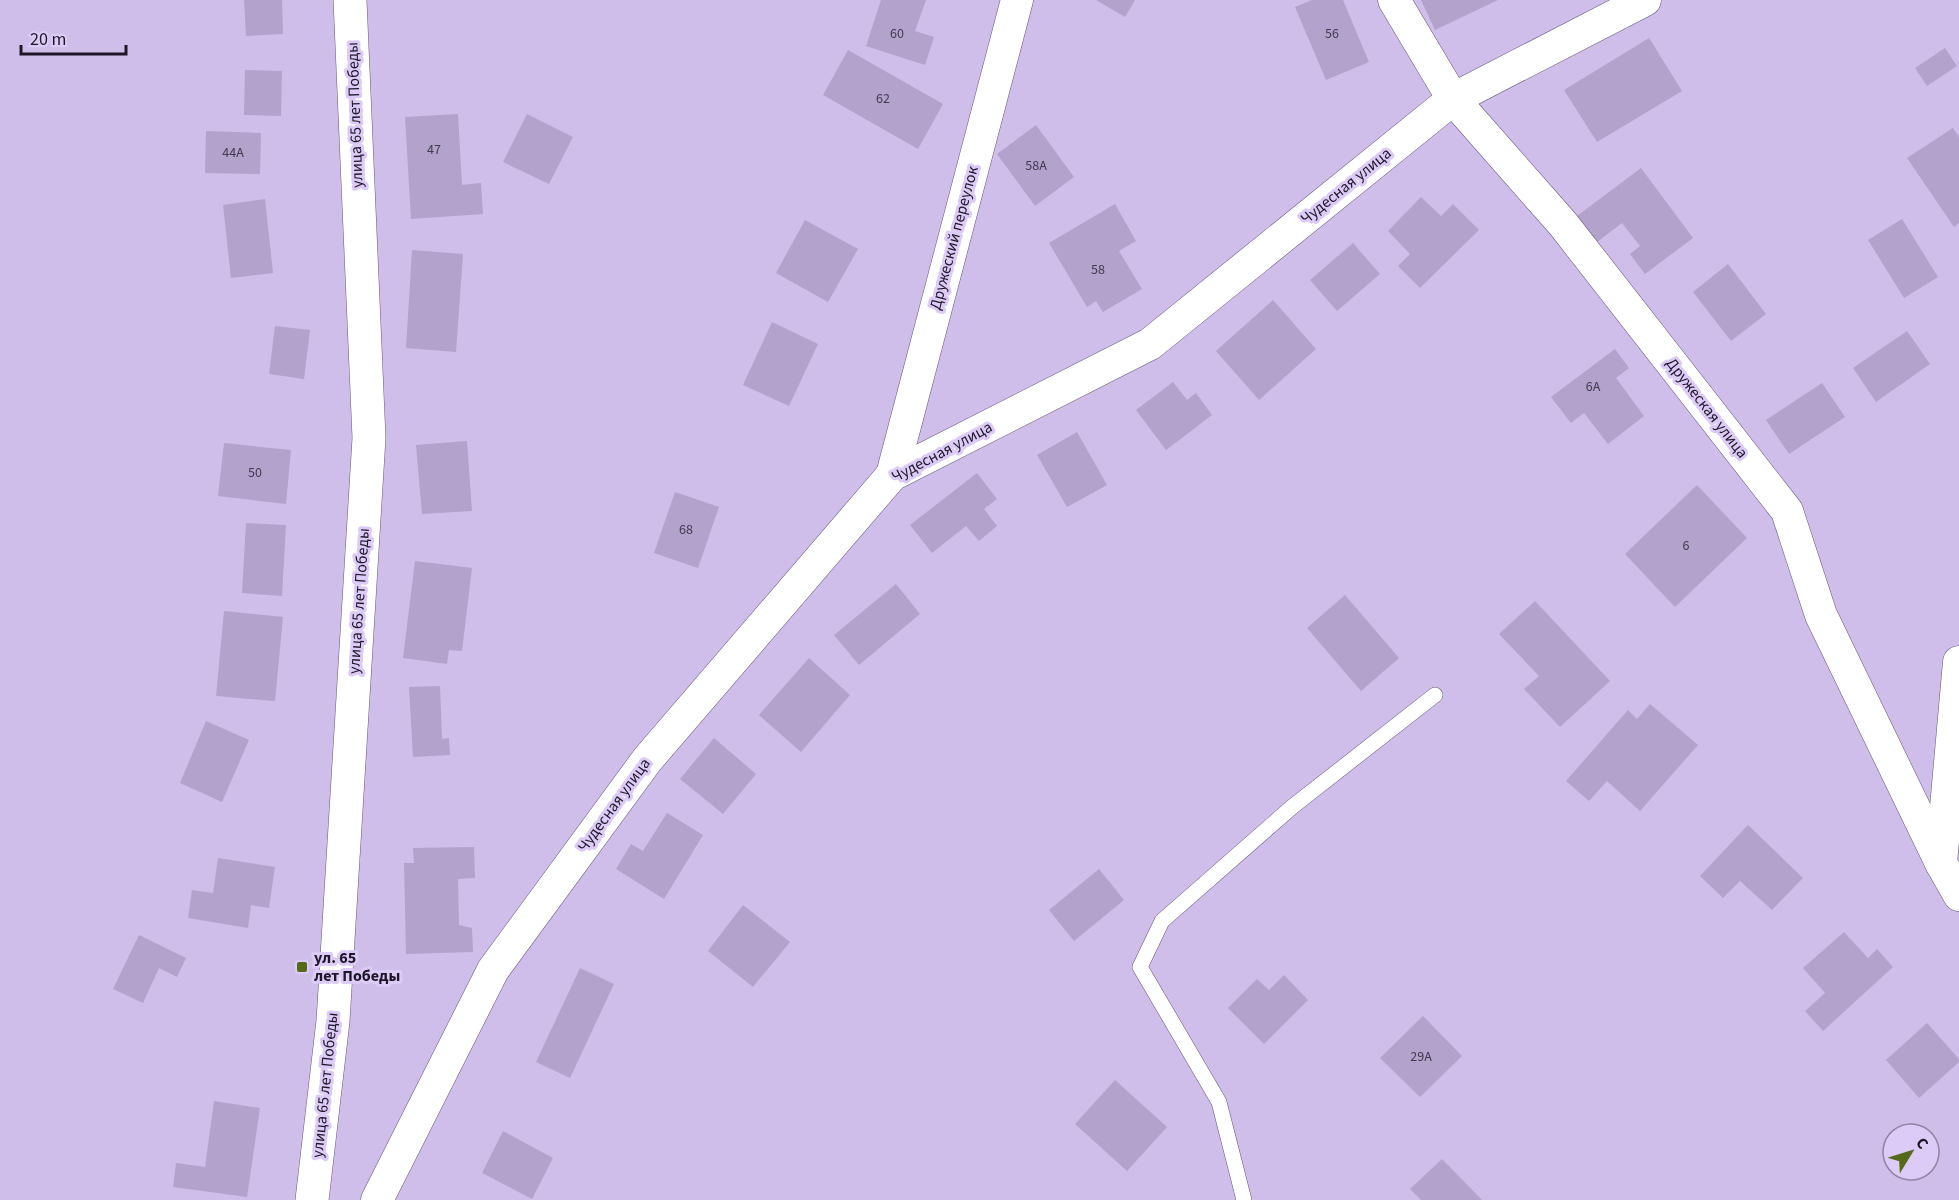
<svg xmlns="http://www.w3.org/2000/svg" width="1959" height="1200" font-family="'Source Sans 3',sans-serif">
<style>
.building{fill:#b2a2cc}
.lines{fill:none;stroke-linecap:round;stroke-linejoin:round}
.service-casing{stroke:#65557b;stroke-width:16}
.minor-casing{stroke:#65557b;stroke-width:33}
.tertiary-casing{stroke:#65557b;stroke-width:34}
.service{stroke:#fff;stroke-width:15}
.minor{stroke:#fff;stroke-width:32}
.tertiary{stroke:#fff;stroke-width:33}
.poi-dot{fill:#556a18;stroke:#dccbf6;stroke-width:2}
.labels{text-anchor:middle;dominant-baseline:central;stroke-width:6;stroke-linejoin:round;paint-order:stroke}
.number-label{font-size:14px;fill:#433a50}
.street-label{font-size:16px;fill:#1e1727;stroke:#dccbf6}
.poi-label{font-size:16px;font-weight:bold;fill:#1e1727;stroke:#dccbf6;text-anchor:start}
</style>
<rect width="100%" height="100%" fill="#cfbee9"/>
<g class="building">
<polygon points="244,0 282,0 283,34 246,36"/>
<polygon points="881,0 926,0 915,31 934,37 925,65 866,46"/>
<polygon points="1096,0 1135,0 1125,17"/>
<polygon points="1312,0 1343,0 1369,62 1326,80 1295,7"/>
<polygon points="1421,0 1498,0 1435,30"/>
<polygon points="1649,38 1682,91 1597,142 1564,90"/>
<polygon points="1945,48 1957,66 1927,86 1915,68"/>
<polygon points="848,50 943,104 918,149 823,95"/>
<polygon points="245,70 282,71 281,116 244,115"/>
<polygon points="458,114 462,185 481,183 483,214 411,219 405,117"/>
<polygon points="527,114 573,137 549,184 503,162"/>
<polygon points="1036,125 1074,177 1035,206 997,154"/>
<polygon points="1953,128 1959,137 1959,223 1954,227 1907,158"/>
<polygon points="206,131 261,133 260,174 205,173"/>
<polygon points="1641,168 1693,238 1645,274 1630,254 1640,246 1622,223 1597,242 1577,216"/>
<polygon points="1421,197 1441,216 1453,204 1479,230 1420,288 1398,266 1410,254 1388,231"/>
<polygon points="265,199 273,273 231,278 223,205"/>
<polygon points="1115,204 1136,241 1119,251 1142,289 1103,312 1096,301 1087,307 1049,243"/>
<polygon points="1902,219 1938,277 1904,298 1868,240"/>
<polygon points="805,220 858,249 828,302 776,273"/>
<polygon points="1353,243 1380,274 1337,311 1310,280"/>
<polygon points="412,250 463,254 456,352 406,348"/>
<polygon points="1728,264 1766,314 1731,341 1693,292"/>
<polygon points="1273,300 1316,349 1259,400 1216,351"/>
<polygon points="772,322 818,344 789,406 743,385"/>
<polygon points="275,326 310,330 304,379 269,374"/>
<polygon points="1907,331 1930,364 1876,402 1853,368"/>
<polygon points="1615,349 1629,368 1616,378 1644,416 1608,444 1584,413 1571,423 1551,397"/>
<polygon points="1173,382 1187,400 1196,393 1212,415 1166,450 1136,410"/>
<polygon points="1822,383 1845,417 1789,454 1766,420"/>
<polygon points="1077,432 1107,485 1067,507 1037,455"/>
<polygon points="467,441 472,511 422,514 416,445"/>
<polygon points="224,443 291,450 286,504 218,496"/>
<polygon points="977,473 997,499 984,509 997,526 979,541 966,526 932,553 910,525"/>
<polygon points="1697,485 1747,538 1675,607 1625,554"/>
<polygon points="675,492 719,507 698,568 654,553"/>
<polygon points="246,523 286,525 282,596 242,593"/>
<polygon points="415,561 472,568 462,651 449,650 447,664 403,658"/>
<polygon points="896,584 920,614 859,665 834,635"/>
<polygon points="1345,595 1399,658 1361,691 1307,628"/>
<polygon points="1535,601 1610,681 1560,727 1524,689 1539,676 1499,634"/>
<polygon points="224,611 283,617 275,701 216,696"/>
<polygon points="809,658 850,695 801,752 759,715"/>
<polygon points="440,686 442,739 449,738 450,755 413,757 409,687"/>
<polygon points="1650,704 1698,745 1640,811 1607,781 1589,801 1566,781 1628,710 1637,719"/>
<polygon points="206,721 249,740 222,802 180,783"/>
<polygon points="714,738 756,774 723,814 680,779"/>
<polygon points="667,813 703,835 664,899 616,869 631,844 643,851"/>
<polygon points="1748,825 1803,878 1772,910 1740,881 1723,898 1700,876"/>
<polygon points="474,847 475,878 458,879 459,925 472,928 473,952 406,954 404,863 414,863 413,848"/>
<polygon points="218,858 275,867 269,908 251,905 248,928 188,918 192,890 213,893"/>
<polygon points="1099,869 1124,900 1074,941 1049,910"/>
<polygon points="743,905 790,942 753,987 708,951"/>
<polygon points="1844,932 1868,958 1877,949 1893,967 1823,1031 1805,1011 1825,993 1803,968"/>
<polygon points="139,935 186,958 177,977 159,968 143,1003 113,989"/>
<polygon points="580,968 614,984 570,1078 536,1062"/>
<polygon points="1284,975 1308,1000 1264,1044 1228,1008 1257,979 1269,990"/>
<polygon points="1423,1016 1462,1056 1420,1097 1380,1058"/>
<polygon points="1927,1023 1959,1059 1959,1062 1919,1098 1886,1060"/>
<polygon points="1115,1080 1167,1127 1127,1171 1075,1124"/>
<polygon points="214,1101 260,1108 247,1197 173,1187 176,1163 205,1167"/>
<polygon points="503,1131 553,1158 532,1199 482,1173"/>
<polygon points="1442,1159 1482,1200 1421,1200 1410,1189"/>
</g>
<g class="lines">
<defs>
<polyline id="service" points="1244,1200 1219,1102 1140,967 1162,921 1292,807 1435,695"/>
<g id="minor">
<polyline points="1394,0 1453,99 1563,224 1787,511 1821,615 1941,863"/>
<polyline points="892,475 1017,0"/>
<polyline points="1959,662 1941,863 1959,895"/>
<polyline points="377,1200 493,970 647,760 892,475 1150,344 1453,99 1645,0"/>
</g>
<polyline id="tertiary" points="312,1200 333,1021 369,438 350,0"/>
</defs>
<use href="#service" class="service-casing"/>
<use href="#minor" class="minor-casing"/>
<use href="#tertiary" class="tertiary-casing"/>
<use href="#service" class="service"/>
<use href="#minor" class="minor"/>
<use href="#tertiary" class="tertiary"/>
</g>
<rect class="poi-dot" x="296" y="961" width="12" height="12" rx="3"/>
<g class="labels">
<g class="number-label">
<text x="897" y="34">60</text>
<text x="1332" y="34">56</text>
<text x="883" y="99">62</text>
<text x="434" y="150">47</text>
<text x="233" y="153">44А</text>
<text x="1036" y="166">58А</text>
<text x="1098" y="270">58</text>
<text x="1593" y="387">6А</text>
<text x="255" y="473">50</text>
<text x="686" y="530">68</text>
<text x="1686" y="546">6</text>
<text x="1421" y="1057">29А</text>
</g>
<g class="street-label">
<text transform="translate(355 115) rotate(-92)">улица 65 лет Победы</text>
<text transform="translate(1346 186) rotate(-39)">Чудесная улица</text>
<text transform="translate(954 238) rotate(-75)">Дружеский переулок</text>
<text transform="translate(1707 408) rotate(52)">Дружеская улица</text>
<text transform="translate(942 452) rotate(-28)">Чудесная улица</text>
<text transform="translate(359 601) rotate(-86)">улица 65 лет Победы</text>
<text transform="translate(614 805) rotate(-54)">Чудесная улица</text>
<text transform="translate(325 1085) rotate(-84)">улица 65 лет Победы</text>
</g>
<g class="poi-label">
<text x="314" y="958">ул. 65<tspan x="314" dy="18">лет Победы</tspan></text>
</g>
</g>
<g transform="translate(1911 1152) rotate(52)"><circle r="28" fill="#dccbf6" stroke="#9083a3" stroke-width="1.5"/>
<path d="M0-4.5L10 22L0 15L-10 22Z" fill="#556a18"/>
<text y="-9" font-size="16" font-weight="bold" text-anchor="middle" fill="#1e1727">С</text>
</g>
<path d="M21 45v9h105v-9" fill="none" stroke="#1e1727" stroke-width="3"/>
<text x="30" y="45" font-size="18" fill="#1e1727" stroke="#dccbf6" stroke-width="4.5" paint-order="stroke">20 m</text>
</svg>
